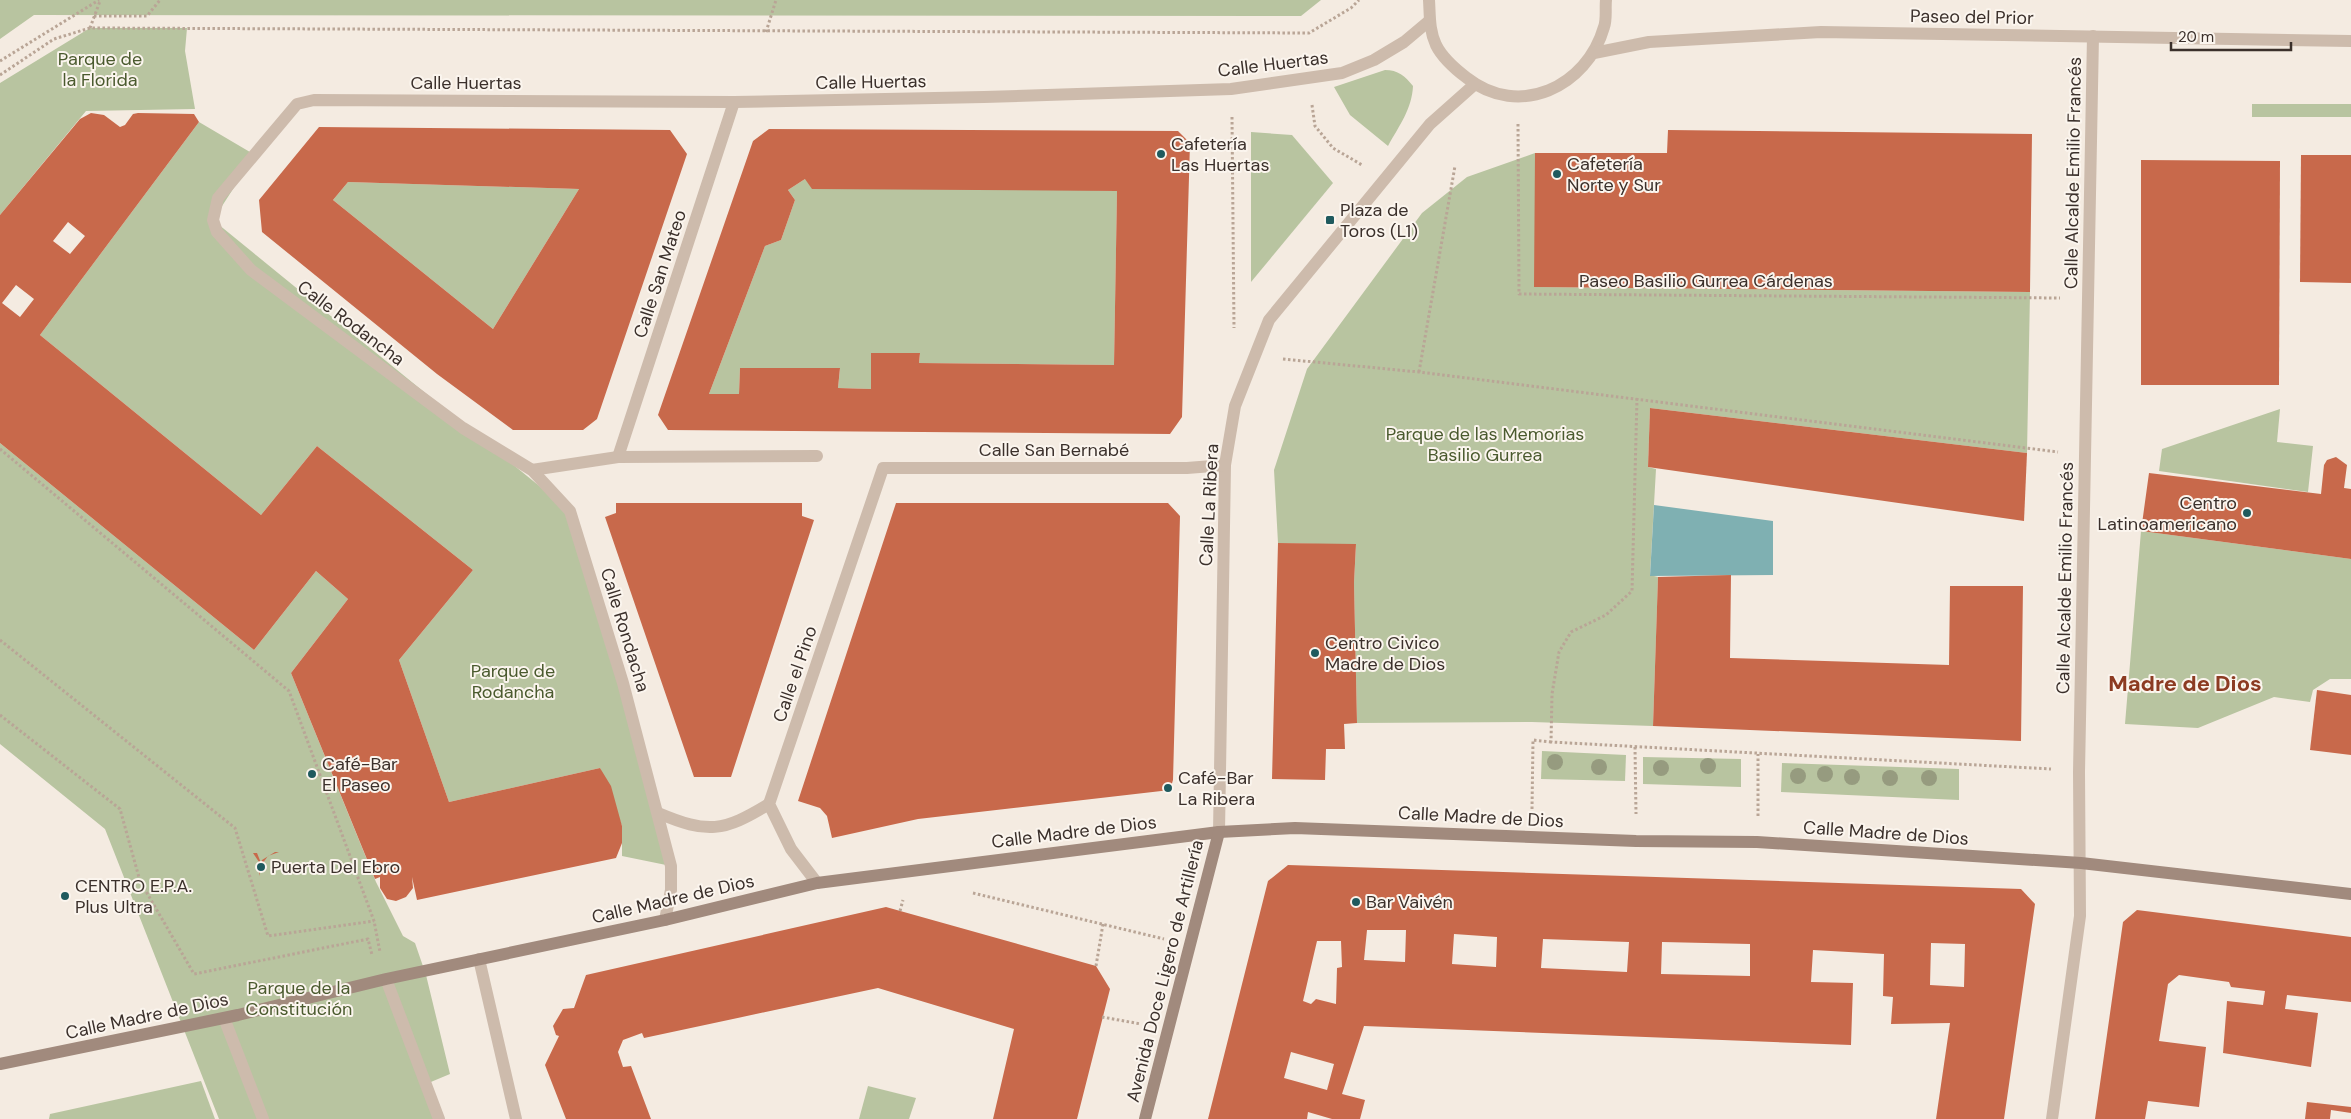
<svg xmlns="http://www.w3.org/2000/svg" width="2351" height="1119" font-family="'DM Sans',sans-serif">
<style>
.green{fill:#b8c4a0}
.water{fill:#7fb0b2}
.building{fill:#c8694b;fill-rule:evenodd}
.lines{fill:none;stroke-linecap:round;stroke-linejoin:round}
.path{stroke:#b9a596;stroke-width:3;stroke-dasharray:2.5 2.5;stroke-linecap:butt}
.street{stroke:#cdbbac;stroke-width:12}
.secondary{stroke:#a18a7d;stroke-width:12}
.tree{fill:#969b7f}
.poi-dot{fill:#1f5a5e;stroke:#fbf5ee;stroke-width:2}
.labels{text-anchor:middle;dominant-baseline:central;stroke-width:4;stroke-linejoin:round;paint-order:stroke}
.street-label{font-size:18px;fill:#3b302b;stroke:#fbf5ee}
.park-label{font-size:18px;fill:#4a5a2e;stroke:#fbf5ee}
.poi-label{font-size:18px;fill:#3b302b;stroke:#fbf5ee;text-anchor:start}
.district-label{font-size:22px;font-weight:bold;fill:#8c3b22;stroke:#fbf5ee}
</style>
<rect width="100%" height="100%" fill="#f4ebe1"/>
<g class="green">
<polygon points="0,0 1321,0 1301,16 34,15 0,39"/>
<polygon points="90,28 187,28 185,51 195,109 86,111 0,215 0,83"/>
<path d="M1385,70C1398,70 1405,76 1413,86C1412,109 1399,126 1388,146L1350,115L1334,87Z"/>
<rect x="2252" y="104" width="99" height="13"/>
<polygon points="199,122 255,155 213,220 570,511 671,866 622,856 622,826 600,768 449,802 399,660 473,570 317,446 261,515 40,335"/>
<polygon points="1251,132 1292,135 1333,183 1251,282"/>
<polygon points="1535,153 1535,287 2030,292 2027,453 1650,408 1648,467 1656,469 1650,575 1658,577 1653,726 1532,722 1357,723 1354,583 1356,545 1278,543 1274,470 1307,369 1422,213 1467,177"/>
<polygon points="805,179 1117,191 1114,365 919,363 920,354 871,389 838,388 840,369 740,368 739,394 709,394 765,246 781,240 795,200 788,190"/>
<polygon points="348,182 579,189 493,329 333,200"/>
<polygon points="2280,409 2277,442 2313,446 2308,492 2159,471 2162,449"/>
<polygon points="0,443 254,650 316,571 348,599 291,673 376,882 403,936 415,943 426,975 450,1074 426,1084 439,1119 219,1119 105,829 0,744"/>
<polygon points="2141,531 2351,559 2351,679 2330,679 2313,690 2310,702 2274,697 2198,728 2125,724"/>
<polygon points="1542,751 1626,755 1625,781 1541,779"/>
<polygon points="1643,757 1741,759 1741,787 1643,784"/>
<polygon points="1782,763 1959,769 1959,800 1781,792"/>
<polygon points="201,1081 215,1119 49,1119 50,1114"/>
<polygon points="868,1086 916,1098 909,1119 859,1119"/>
</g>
<polygon class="water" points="1654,505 1773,521 1773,575 1650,576"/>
<g class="building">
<path d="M91,113L104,115L120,127L125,125L133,114L138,113L194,114L199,122L40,335L261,515L317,446L473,570L399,660L449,802L600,768L611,786L622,826V843L616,858L417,900L412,877L413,888L406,897L396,901L387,899L380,888V877L375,879L291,673L348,599L316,571L254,650L0,443V215L80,119ZM68,222L85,236L70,254L53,241ZM16,285L34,299L20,317L2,303Z"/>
<path d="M319,127L670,130L687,154L597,419L583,430H513L437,374L262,232L259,200ZM348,182L579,189L493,329L333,200Z"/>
<path d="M769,129L1178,131L1190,143L1182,417L1170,434L668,430L658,415L753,141ZM805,179L812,189L1117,191L1114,365L919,363L920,353H871V389L838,388L840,368H740L739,394H709L765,246L781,240L795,200L788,190Z"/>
<polygon points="1668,130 2032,134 2030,292 1534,287 1535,153 1667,153"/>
<polygon points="2301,155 2351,155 2351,283 2300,282"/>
<polygon points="2141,160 2280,161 2279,385 2141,385"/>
<polygon points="1650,408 2027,453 2024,521 1648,467"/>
<polygon points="2336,457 2347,465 2344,488 2351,489 2351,559 2141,531 2149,473 2321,494 2324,465 2327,460"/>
<polygon points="616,503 802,503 802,516 814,520 731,777 694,777 605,517 616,513"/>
<polygon points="896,503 1168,503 1180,516 1173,780 1170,790 918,819 832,838 827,816 820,808 798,801"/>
<polygon points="1278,543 1356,544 1354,583 1357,723 1344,724 1345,749 1326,749 1325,780 1272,779"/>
<polygon points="1731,575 1730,658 1949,665 1950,586 2023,586 2021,741 1653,726 1658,577"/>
<polygon points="2317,690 2351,695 2351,755 2310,750"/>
<polygon points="275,852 279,852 268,856 262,864 259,876 259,862 253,853 257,853 261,863 262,860"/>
<path d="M1288,865L2021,889L2035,904L2004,1119H1936L1950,1023L1891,1024L1893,997L1883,996L1884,954L1813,950L1811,982L1853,983L1851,1045L1364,1026L1342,1094L1365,1100L1360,1119H1332L1308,1112L1307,1119H1208L1268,881ZM1367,930H1406L1405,962L1364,960ZM1454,934L1497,937L1496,967L1452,964ZM1543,939L1629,942L1627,972L1541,968ZM1317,941H1341L1342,967L1337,968L1336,1004L1316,999L1311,1004L1303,1001ZM1662,942L1750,944V976L1661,974ZM1931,943L1965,944L1964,987L1930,985ZM1291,1052L1334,1064L1327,1090L1284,1078Z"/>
<polygon points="886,907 1096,966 1110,989 1077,1119 993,1119 1014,1029 878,988 644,1038 642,1033 623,1040 618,1052 623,1067 631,1066 651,1119 566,1119 545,1065 559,1036 556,1035 553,1026 563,1009 574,1008 586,975"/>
<polygon points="2137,910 2351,937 2351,1002 2287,995 2285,1009 2318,1013 2311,1067 2223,1053 2227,1001 2263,1005 2265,991 2231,987 2229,982 2179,975 2168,984 2159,1041 2206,1047 2199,1107 2148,1101 2145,1119 2095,1119 2123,922"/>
<polygon points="2307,1102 2351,1107 2351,1113 2331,1110 2330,1119 2305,1119"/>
</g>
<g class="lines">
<g class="path">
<polyline points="94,16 147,16 160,0"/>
<polyline points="90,28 100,1"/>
<polyline points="766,32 776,0"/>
<polyline points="0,61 99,0"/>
<polyline points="0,75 54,39 90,28 1309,33 1351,8 1359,0"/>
<polyline points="1312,105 1315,126 1333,148 1362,165"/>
<polyline points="1232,117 1234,328"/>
<polyline points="1518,124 1519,294 2060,298"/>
<polyline points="1283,359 1419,372 2058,452"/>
<polyline points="1419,372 1455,166"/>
<polyline points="1637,398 1632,591 1606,615 1571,632 1559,652 1552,694 1551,742 2051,769"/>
<polyline points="0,449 289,691 374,921 380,952"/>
<polyline points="0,640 235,828 268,936 374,921"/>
<polyline points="0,715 120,809 140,881 194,974 368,939 372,955"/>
<polyline points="1635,747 1636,814"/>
<polyline points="1532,809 1533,740 1551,742"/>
<polyline points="1758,816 1758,754"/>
<polyline points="973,893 1164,939"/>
<polyline points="900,911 903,900"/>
<polyline points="1096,966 1103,924"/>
<polyline points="1102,1017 1141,1024"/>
</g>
<g class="street">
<path d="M1429,0C1430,15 1429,30 1436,45C1443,59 1455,69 1467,78C1519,119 1587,87 1604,27C1607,19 1605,8 1606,0"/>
<polyline points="1594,53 1649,42 1821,32 2351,41"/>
<polyline points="618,457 734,102"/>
<polyline points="532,470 618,457 817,456"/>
<path d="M658,813C708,834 723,832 769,804"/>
<polyline points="1219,832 1225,465 1235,406 1269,320 1430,124 1475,84"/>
<polyline points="817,883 791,849 769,804 883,468 1187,468 1225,465"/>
<polyline points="665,920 671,890 671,866 623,683 570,511 532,470 463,428 251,270 217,232 213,220 218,198 297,104 314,100 734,102 984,97 1231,89 1342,73 1374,60 1404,42 1429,21"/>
<polyline points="479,959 516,1119"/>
<polyline points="386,979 439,1119"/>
<polyline points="224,1018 263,1119"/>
<polyline points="2052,1119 2080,916 2079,772 2093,36"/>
</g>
<g class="secondary">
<polyline points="0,1064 238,1015 386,979 665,920 817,883 1219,832 1295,828 1636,841 1757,842 2081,863 2351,894"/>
<polyline points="1145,1119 1219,832"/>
</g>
</g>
<g class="tree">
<circle cx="1555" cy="762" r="8"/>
<circle cx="1708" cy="766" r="8"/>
<circle cx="1599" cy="767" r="8"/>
<circle cx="1661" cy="768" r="8"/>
<circle cx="1825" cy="774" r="8"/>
<circle cx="1798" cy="776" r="8"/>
<circle cx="1852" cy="777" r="8"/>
<circle cx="1890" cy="778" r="8"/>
<circle cx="1929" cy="778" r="8"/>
</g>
<g class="poi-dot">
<circle cx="1161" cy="154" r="5"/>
<circle cx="1557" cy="174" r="5"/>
<rect x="1325" y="215" width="10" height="10" rx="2.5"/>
<circle cx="2247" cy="513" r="5"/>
<circle cx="1315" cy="653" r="5"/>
<circle cx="312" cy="774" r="5"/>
<circle cx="1168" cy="788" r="5"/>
<circle cx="261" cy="867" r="5"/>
<circle cx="65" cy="896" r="5"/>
<circle cx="1356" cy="902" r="5"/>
</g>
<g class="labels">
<g class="street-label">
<text transform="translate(1972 17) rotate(1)">Paseo del Prior</text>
<text transform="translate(1273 64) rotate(-7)">Calle Huertas</text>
<text transform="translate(871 82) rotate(-1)">Calle Huertas</text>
<text x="466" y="83">Calle Huertas</text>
<text transform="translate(2073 173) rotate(-89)">Calle Alcalde Emilio Francés</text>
<text transform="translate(660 274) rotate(-72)">Calle San Mateo</text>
<text x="1706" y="281">Paseo Basilio Gurrea Cárdenas</text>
<text transform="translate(351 323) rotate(37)">Calle Rodancha</text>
<text x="1054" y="450">Calle San Bernabé</text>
<text transform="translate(1209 505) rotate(-87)">Calle La Ribera</text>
<text transform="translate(2065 578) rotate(-89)">Calle Alcalde Emilio Francés</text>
<text transform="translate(625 630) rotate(73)">Calle Rondacha</text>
<text transform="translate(795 674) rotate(-71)">Calle el Pino</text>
<text transform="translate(1481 817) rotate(3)">Calle Madre de Dios</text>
<text transform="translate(1074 832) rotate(-7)">Calle Madre de Dios</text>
<text transform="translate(1886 833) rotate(4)">Calle Madre de Dios</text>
<text transform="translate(673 899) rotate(-13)">Calle Madre de Dios</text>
<text transform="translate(1165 971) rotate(-76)">Avenida Doce Ligero de Artillería</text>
<text transform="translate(147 1016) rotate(-12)">Calle Madre de Dios</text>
</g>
<g class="park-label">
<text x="100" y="59">Parque de<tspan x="100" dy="21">la Florida</tspan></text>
<text x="1485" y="434">Parque de las Memorias<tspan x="1485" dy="21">Basilio Gurrea</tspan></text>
<text x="513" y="671">Parque de<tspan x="513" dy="21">Rodancha</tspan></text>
<text x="299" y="988">Parque de la<tspan x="299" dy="21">Constitución</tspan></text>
</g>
<g class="poi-label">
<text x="1171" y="144">Cafetería<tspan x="1171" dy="21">Las Huertas</tspan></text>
<text x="1567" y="164">Cafetería<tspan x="1567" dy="21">Norte y Sur</tspan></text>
<text x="1340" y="210">Plaza de<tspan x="1340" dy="21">Toros (L1)</tspan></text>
<text x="2237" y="503" text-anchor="end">Centro<tspan x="2237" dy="21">Latinoamericano</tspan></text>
<text x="1325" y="643">Centro Civico<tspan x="1325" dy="21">Madre de Dios</tspan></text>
<text x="322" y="764">Café-Bar<tspan x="322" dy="21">El Paseo</tspan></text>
<text x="1178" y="778">Café-Bar<tspan x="1178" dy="21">La Ribera</tspan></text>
<text x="271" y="867">Puerta Del Ebro</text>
<text x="75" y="886">CENTRO E.P.A.<tspan x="75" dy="21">Plus Ultra</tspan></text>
<text x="1366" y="902">Bar Vaivén</text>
</g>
<g class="district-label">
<text x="2185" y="683">Madre de Dios</text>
</g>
</g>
<path d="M2171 42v8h120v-8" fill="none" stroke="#3b302b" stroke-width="2.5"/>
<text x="2178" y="42" font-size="15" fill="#3b302b" stroke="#fbf5ee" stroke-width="4" paint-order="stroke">20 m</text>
</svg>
